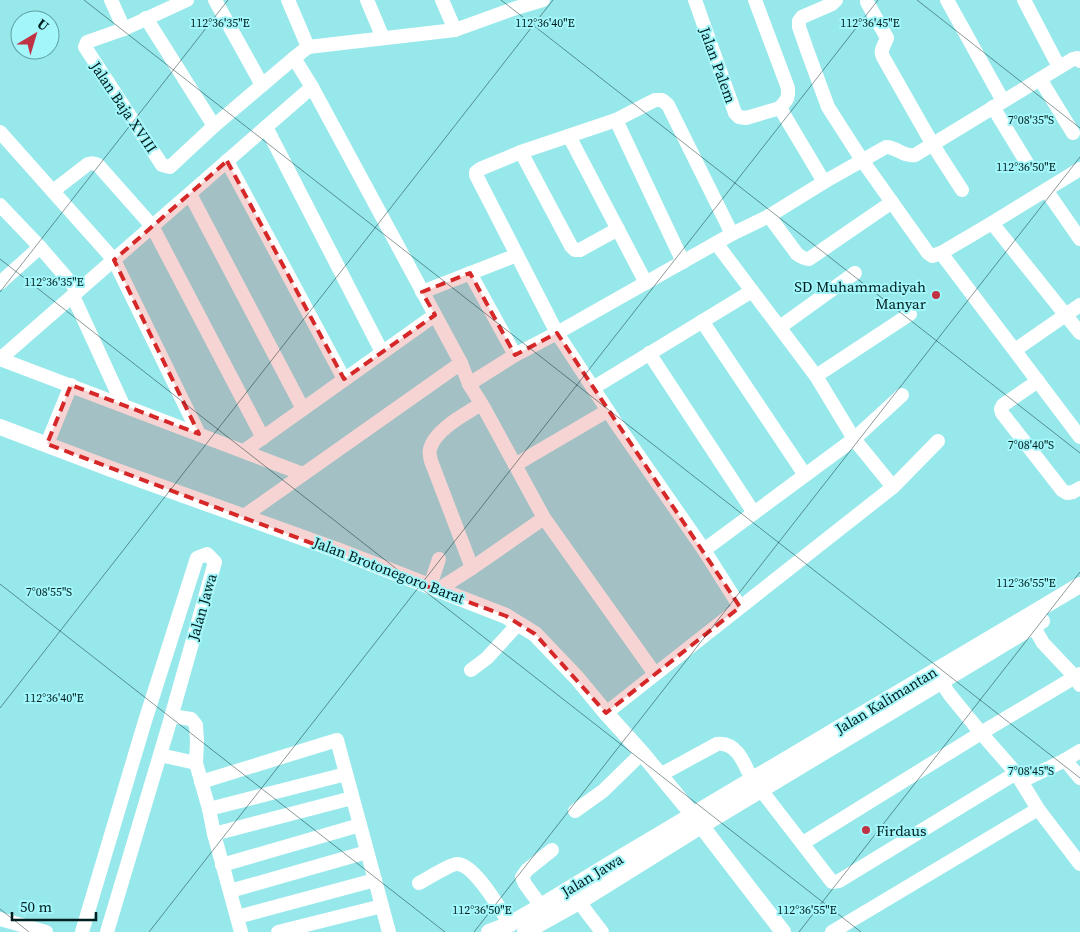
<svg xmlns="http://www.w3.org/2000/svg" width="1080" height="932" font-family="'Source Serif 4',serif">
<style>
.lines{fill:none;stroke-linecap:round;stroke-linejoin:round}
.minor{stroke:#fff;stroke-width:14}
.major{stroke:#fff;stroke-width:16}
.marked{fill:#d62828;fill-opacity:0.2;stroke:#d62828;stroke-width:4;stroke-dasharray:10 6;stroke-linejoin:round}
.ticks{fill:none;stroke:#001f20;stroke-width:1;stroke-opacity:0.45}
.poi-dot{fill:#c23245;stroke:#a3f6f9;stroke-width:2}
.labels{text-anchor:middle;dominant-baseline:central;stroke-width:4;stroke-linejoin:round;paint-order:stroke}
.street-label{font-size:15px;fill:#001f20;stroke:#a3f6f9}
.poi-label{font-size:15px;fill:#001f20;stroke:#a3f6f9;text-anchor:end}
.ticks-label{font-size:12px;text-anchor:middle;fill:#001f20;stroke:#a3f6f9;stroke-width:4;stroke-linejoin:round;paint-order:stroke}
</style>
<rect width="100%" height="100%" fill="#96e8eb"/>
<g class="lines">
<g class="minor">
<polyline points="111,0 124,29"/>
<polyline points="187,0 124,29 87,42 85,47 162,165 170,167 214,126 294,58"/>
<polyline points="215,0 262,85"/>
<polyline points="288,0 308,47 294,58 312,87 461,363 469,384 484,408 544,518 655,674"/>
<polyline points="367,0 383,38"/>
<polyline points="442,0 455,30"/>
<polyline points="695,0 735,113 739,117 746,118 780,108 787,99 788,94 788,88 755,0"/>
<polyline points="836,0 832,4 802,17 799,21 799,27 807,50 828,107 862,160 928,253 932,256 941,253 992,223 1080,169"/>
<polyline points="947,0 1003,101"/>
<polyline points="1024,0 1059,67"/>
<path d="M867,2L887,38C885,45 879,50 883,57L933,145L962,190"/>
<polyline points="146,18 214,126"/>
<polyline points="308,47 455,30 516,8 543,0"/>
<polyline points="1040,79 1073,133"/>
<polyline points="993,107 1027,163"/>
<polyline points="780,108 824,182"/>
<polyline points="616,120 683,262"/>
<polyline points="266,127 382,352"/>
<polyline points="0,132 114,260 199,434"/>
<polyline points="569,136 646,283"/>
<polyline points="521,152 571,246 575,250 580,250 618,229"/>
<polyline points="227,161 344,379"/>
<polyline points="1046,190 1080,239"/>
<path d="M53,191L88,164C93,163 94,163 98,165L152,226L263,438"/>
<polyline points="190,194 303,409"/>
<polyline points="0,205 40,247 78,291"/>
<path d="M769,216L797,254C801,257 804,259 809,259L892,202"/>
<polyline points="992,223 1080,333"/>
<polyline points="732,234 668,105 662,100 655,100 616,120 521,152 480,169 476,172 476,175 557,333 616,423 704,550 740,607"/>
<polyline points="716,243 816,376 854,439 893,487"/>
<polyline points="941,253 1080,437"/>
<polyline points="470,273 515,355"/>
<polyline points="0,283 40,247"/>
<polyline points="422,292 517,255"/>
<polyline points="73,296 123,405"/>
<polyline points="702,321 805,475"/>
<polyline points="780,327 855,273"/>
<polyline points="1015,350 1080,305"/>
<polyline points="649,353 754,513"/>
<polyline points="0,359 312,87"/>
<polyline points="0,359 303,474"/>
<polyline points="816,376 910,314"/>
<polyline points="1038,381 1003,405 1001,409 1002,413 1062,490 1067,493 1073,492 1080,488"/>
<path d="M469,384L515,355L557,333L732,234L769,216L824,182L886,147C897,147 903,157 915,155L1073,59L1077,58L1080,61"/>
<polyline points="593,388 752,291"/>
<polyline points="47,444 71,385"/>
<polyline points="244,451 435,315"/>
<polyline points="515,465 607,411"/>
<polyline points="244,516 461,363"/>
<polyline points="704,550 854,439 902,395"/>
<path d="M472,568L431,461C430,457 429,452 430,449C435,429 466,414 481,404"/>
<polyline points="430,586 439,559"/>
<polyline points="439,589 472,568 544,518"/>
<polyline points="1028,617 1043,643 1075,677 1080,685"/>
<polyline points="471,670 487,658 518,624"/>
<polyline points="941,682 950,695 981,733 1016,773 1038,809 1080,864"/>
<polyline points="606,713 893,487 938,441"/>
<polyline points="171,716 191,719 196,725 197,741 196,763 209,809 214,834 241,932"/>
<polyline points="160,755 196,763"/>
<polyline points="1065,760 1080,778"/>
<path d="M660,775L717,744C737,741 745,765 752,780"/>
<polyline points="1022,781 1065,760 1080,751"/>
<polyline points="201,782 337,740 389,932"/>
<polyline points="761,790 832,882 839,881 1016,773"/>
<polyline points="209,809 346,774"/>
<polyline points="575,811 603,791 642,753"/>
<polyline points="214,834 352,798"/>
<polyline points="803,843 981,733 1080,674"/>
<polyline points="222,865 360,825"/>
<path d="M419,883C427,879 450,864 457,864C475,864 500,910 510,924"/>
<polyline points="230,891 367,852"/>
<polyline points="579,902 602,932"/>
<polyline points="541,906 525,884 522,877 527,870 552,850"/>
<polyline points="237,917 375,880"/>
<polyline points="0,919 46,932"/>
<polyline points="82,932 145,721 197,558 207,554 215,562 168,728 107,932"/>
<polyline points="278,932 382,906"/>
<polyline points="832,932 1038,809"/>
</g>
<g class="major">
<polyline points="0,427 111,469 337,550 506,616 535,634 577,678 606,713 642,753 693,815 783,932"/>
<polyline points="489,932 510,924 541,906 623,856 1080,585"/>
<polyline points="525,932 579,902 701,826 1042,621"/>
</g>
</g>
<path class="marked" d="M227,161L344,379L435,315L422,292L470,273L515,355L557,333L740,607L606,713L535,634L506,616L47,444L71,385L199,434L114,260Z"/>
<path class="ticks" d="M84,0L1080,778M501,0L1080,453M917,0L1080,128M0,259L861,932M0,292L228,0M0,584L445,932M0,708L553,0M0,909L29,932M149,932L878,0M474,932L1080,157M799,932L1080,572"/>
<g class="poi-dot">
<circle cx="936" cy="295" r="5"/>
<circle cx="866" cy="830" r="5"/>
</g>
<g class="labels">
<g class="street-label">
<text transform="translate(718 65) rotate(70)">Jalan Palem</text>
<text transform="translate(124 107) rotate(56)">Jalan Baja XVIII</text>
<text transform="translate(389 570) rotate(21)">Jalan Brotonegoro Barat</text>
<text transform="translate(202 607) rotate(-74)">Jalan Jawa</text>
<text transform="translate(886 700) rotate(-31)">Jalan Kalimantan</text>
<text transform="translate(592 875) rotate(-31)">Jalan Jawa</text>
</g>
<g class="poi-label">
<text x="926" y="286">SD Muhammadiyah<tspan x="926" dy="17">Manyar</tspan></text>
<text x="876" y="830" text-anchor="start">Firdaus</text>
</g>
</g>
<g class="ticks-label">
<text x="220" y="27">112°36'35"E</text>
<text x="870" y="27">112°36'45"E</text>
<text x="545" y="27">112°36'40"E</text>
<text x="1031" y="124">7°08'35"S</text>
<text x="1026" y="171">112°36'50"E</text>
<text x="54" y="286">112°36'35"E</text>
<text x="1031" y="449">7°08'40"S</text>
<text x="1026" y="587">112°36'55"E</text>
<text x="49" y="596">7°08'55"S</text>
<text x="54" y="702">112°36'40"E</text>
<text x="1031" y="775">7°08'45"S</text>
<text x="482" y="914">112°36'50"E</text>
<text x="807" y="914">112°36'55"E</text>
</g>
<g transform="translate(35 35) rotate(38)"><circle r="24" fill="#a3f6f9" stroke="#62a0a2"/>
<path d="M0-4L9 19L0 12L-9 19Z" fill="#c23245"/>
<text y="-8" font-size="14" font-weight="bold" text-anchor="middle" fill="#001f20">U</text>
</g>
<path d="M12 912v8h84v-8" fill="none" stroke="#001f20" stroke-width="2.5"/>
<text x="20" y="912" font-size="15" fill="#001f20" stroke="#a3f6f9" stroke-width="4" paint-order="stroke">50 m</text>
</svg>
